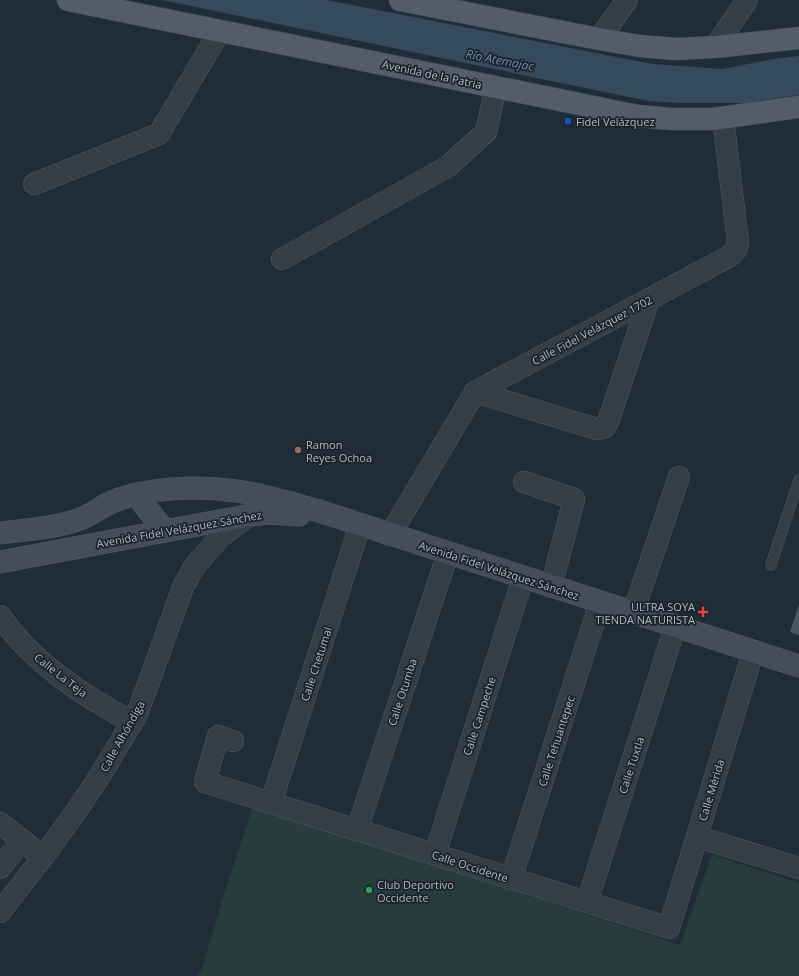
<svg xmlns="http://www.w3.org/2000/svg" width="799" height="976" font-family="'Open Sans',sans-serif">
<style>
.green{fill:#273d3b}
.water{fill:#354a5d}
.building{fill:#495762}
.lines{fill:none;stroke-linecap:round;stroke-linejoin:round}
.lane-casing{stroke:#525c65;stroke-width:11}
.street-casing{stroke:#525c65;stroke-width:22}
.secondary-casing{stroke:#525c65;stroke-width:23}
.primary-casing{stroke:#3e4751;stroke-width:23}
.lane{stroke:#343e47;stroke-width:10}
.street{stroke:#343e47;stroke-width:21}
.secondary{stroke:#434e5a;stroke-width:22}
.primary{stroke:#525d67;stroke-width:22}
.transit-dot{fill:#1a4fb4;stroke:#1a232c;stroke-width:1.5}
.education-dot{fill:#8d6e63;stroke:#1a232c;stroke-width:1.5}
.health-dot{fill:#e0444e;stroke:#1a232c;stroke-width:1.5}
.leisure-dot{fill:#2e9e5b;stroke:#1a232c;stroke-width:1.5}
.labels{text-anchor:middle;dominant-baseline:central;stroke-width:3.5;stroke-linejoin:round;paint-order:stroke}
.street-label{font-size:11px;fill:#afb9c4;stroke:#1a232c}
.poi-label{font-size:11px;fill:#afb9c4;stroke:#1a232c;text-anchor:start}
.water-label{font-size:12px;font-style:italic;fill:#708da7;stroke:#1a232c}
</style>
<rect width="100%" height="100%" fill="#212d36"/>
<polygon class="green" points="253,806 680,945 712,855 799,883 799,976 197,976 202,969 223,897"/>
<polygon class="water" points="162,0 327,0 652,64 723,69 773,59 799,56 799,95 746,103 680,103 648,101"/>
<polygon class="building" points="799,605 799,635 790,632"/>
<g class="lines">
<defs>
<polyline id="lane" points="771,565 799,480"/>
<g id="street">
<polyline points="599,39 627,0"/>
<polyline points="715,47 747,0"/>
<polyline points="34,184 159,134 220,31"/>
<polyline points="282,259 447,167 486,132 496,87"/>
<polyline points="475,392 597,429 605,427 609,419 649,299"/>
<polyline points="524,482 574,499 551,587"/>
<polyline points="390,535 475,392 730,256 736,250 738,242 723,118"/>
<polyline points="633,613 679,477"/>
<path d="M0,616C33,663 82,695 132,722"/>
<polyline points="233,741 218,736 205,782 669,928 753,652"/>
<polyline points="271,803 360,525"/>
<polyline points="0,823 43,857"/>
<polyline points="357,830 448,553"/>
<polyline points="697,837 799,868"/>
<polyline points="435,854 523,578"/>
<polyline points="0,868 22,840"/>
<polyline points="511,879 600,603"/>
<polyline points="587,902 675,627"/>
<polyline points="0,912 43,857 80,806 101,774 136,716 146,690 183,587 194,567 220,537 251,514"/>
</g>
<g id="secondary">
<polyline points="136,495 165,531"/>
<path d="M0,533C26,530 53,528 78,520C92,515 104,504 119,499C156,487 198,486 236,491C264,494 292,504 319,511L799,666"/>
<polyline points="0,562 251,515 269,513 299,515"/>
</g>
<g id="primary">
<polyline points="68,0 638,116 672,119 713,119 799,107"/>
<polyline points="400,0 599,39 640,46 676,49 715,47 799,38"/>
</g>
</defs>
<use href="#lane" class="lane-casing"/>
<use href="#street" class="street-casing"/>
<use href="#secondary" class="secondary-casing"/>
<use href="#primary" class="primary-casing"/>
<use href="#lane" class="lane"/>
<use href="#street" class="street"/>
<use href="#secondary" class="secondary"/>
<use href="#primary" class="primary"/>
</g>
<rect class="transit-dot" x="564" y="117" width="8" height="8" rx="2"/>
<circle class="education-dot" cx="298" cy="450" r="4"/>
<path class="health-dot" d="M701 606h4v4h4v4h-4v4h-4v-4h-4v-4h4z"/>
<circle class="leisure-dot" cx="369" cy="890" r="4"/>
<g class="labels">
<g class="street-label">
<text transform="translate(432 74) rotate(12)">Avenida de la Patria</text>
<text transform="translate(592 330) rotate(-28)">Calle Fidel Velázquez 1702</text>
<text transform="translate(179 529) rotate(-10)">Avenida Fidel Velázquez Sánchez</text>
<text transform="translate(499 570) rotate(18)">Avenida Fidel Velázquez Sánchez</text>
<text transform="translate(316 664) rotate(-72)">Calle Chetumal</text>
<text transform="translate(61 675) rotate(38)">Calle La Teja</text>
<text transform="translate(402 692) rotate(-72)">Calle Otumba</text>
<text transform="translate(479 716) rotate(-72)">Calle Campeche</text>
<text transform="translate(122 736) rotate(-61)">Calle Alhóndiga</text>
<text transform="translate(556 741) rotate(-72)">Calle Tehuantepec</text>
<text transform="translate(631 765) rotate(-72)">Calle Tuxtla</text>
<text transform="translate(711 790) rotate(-73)">Calle Mérida</text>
<text transform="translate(470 866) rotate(18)">Calle Occidente</text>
</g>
<g class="poi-label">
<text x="576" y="121">Fidel Velázquez</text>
<text x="306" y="444">Ramon<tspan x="306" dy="13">Reyes Ochoa</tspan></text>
<text x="695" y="606" text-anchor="end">ULTRA SOYA<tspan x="695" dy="13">TIENDA NATURISTA</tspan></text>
<text x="377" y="884">Club Deportivo<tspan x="377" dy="13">Occidente</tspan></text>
</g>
<g class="water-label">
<text transform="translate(500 60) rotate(11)">Río Atemajac</text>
</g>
</g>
</svg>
